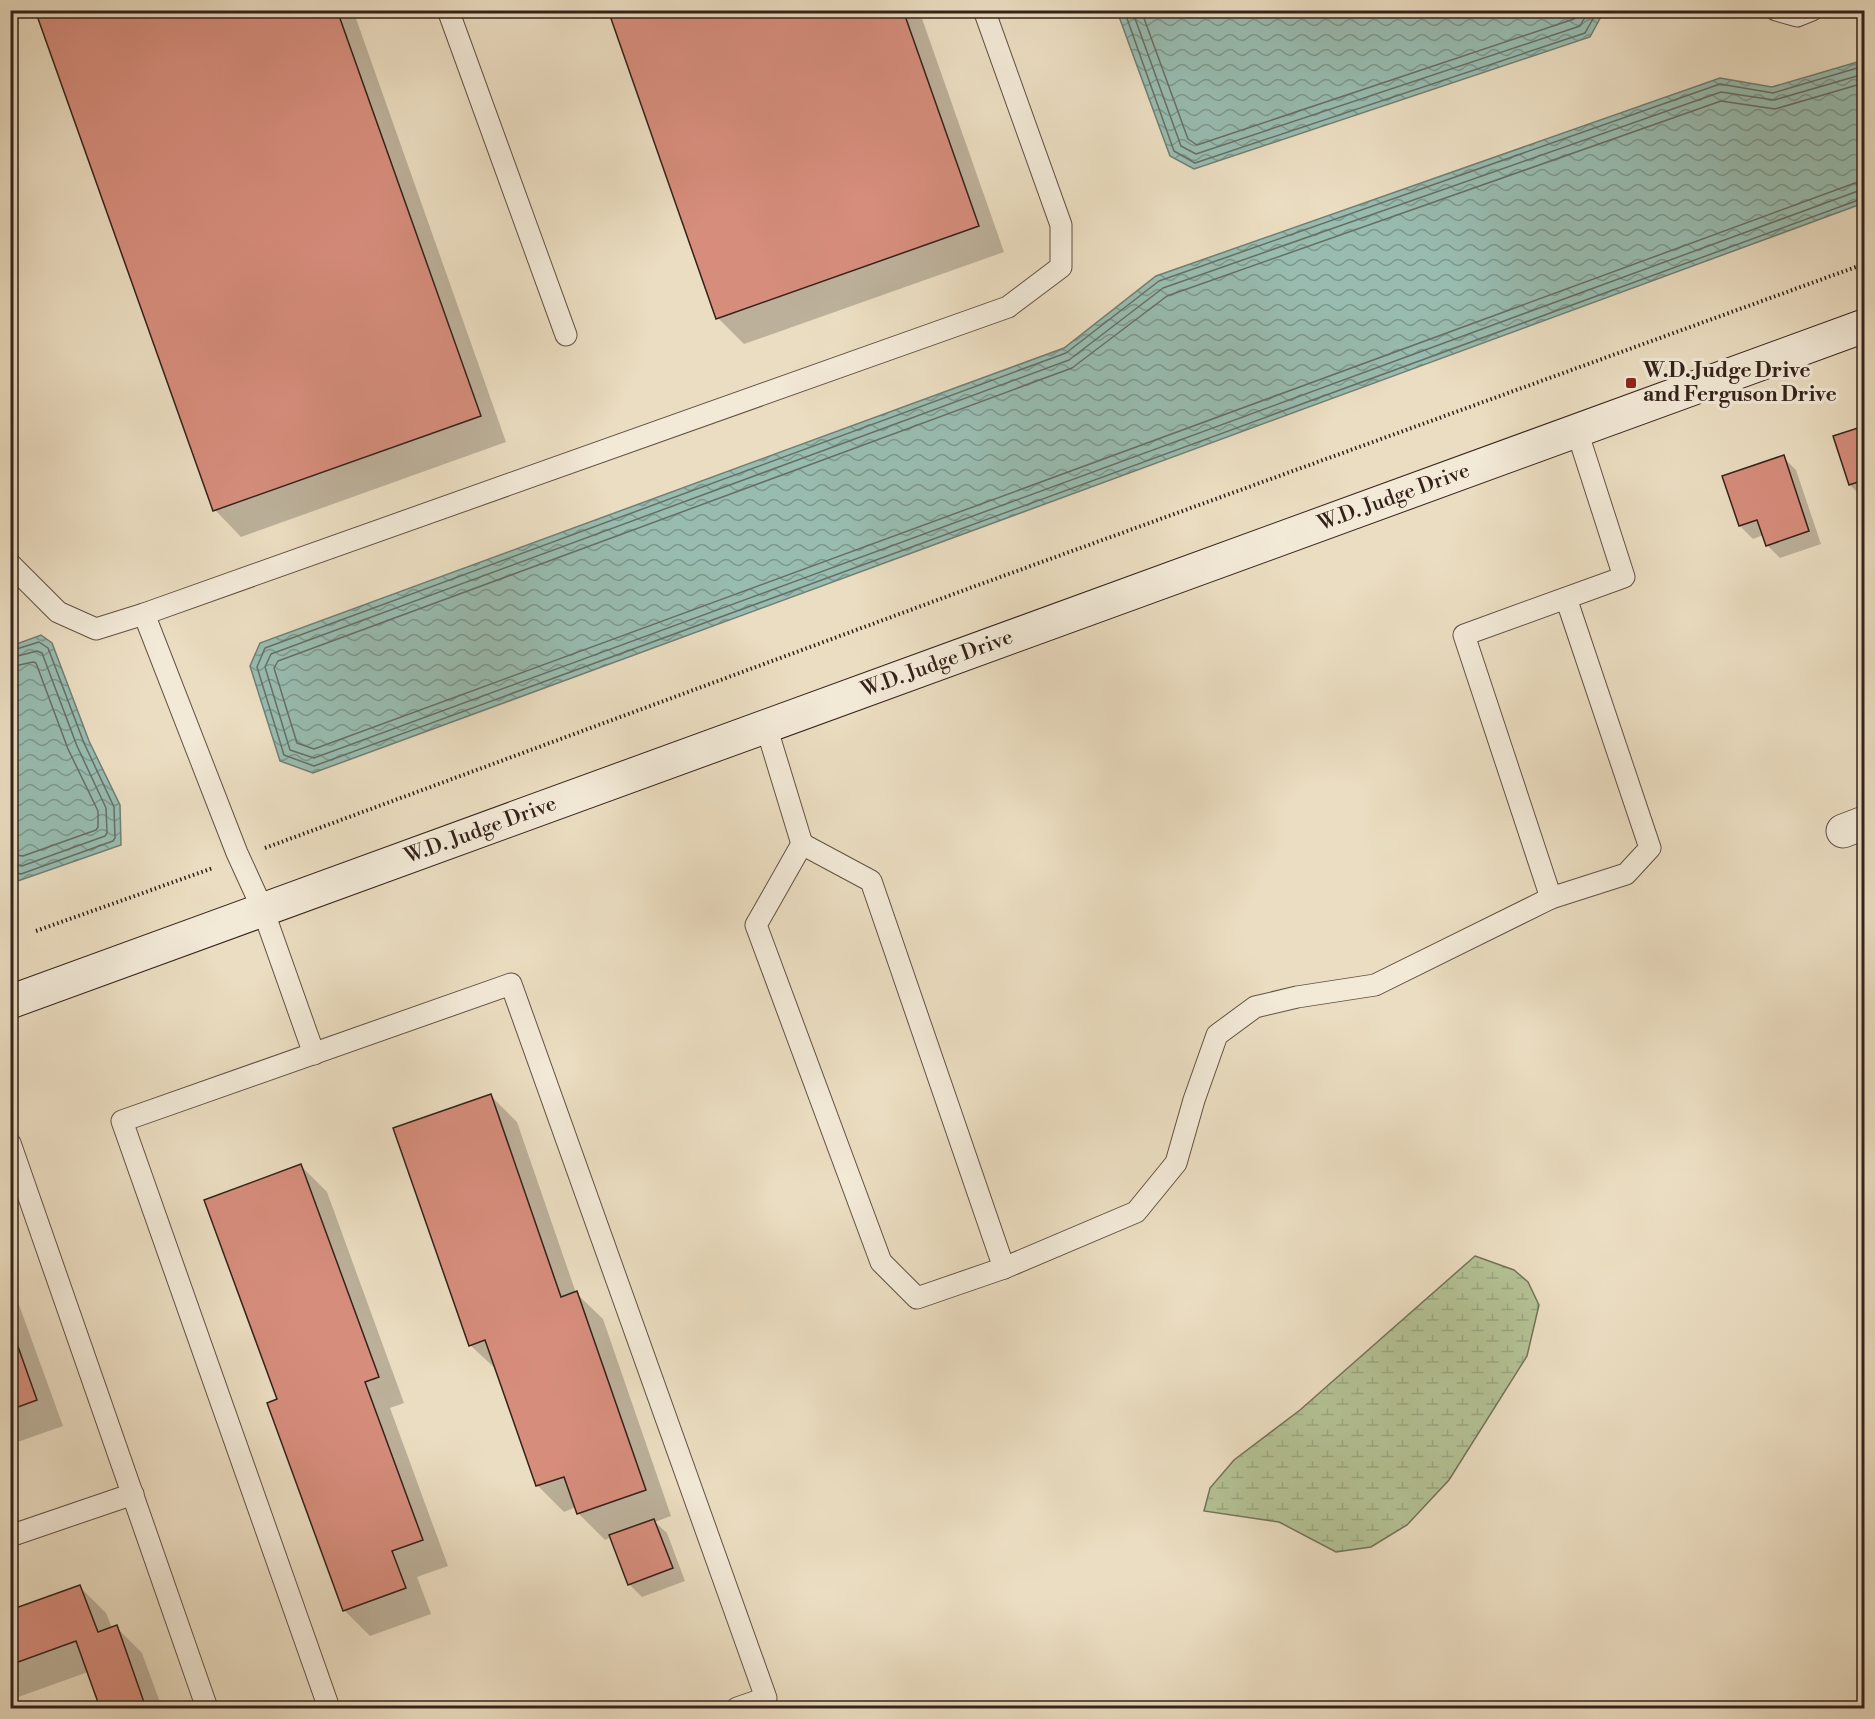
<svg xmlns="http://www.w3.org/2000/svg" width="1875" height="1719" font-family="'Libre Bodoni',serif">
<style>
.wetland{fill:url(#wetland-marsh);stroke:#747258;stroke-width:1.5}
.water{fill:url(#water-waves);stroke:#707e74;stroke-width:1.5}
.shadow{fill:#0003}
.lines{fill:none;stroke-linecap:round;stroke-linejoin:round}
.shore{stroke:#666f65;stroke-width:1.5}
.building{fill:#d68d7c;stroke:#35221a;stroke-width:1.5}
.lane-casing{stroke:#625144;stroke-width:23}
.street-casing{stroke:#625144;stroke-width:35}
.secondary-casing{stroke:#35221a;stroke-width:35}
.path{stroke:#35221a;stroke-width:4;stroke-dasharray:1.5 3;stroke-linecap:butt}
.lane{stroke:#f2e9d7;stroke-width:21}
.street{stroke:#f2e9d7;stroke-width:33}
.secondary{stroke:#f2e9d7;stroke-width:33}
.poi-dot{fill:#8f2418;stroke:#f2e9d7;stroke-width:2}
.labels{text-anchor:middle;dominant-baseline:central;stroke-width:6;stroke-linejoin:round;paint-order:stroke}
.poi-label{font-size:21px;font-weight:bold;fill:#35221a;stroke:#f2e9d7;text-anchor:start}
.street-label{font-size:21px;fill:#35221a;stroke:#f2e9d7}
</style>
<defs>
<pattern id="wetland-marsh" width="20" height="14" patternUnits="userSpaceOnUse" patternTransform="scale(1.5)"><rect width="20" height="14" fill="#b4c295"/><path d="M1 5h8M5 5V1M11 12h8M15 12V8" fill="none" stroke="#9ba680"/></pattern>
<pattern id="water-waves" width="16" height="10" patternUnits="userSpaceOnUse" patternTransform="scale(1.5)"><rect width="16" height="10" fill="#98bcb0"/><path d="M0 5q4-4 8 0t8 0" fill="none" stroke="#7d988e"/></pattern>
</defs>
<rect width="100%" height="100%" fill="#ebddc1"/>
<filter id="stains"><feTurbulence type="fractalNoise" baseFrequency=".00333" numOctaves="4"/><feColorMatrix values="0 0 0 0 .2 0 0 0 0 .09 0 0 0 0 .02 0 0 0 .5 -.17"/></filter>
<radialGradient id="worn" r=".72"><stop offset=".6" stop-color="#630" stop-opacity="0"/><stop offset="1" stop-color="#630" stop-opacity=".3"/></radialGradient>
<polygon class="wetland" points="1475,1256 1514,1270 1528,1282 1539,1305 1527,1356 1449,1480 1407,1525 1371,1547 1336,1552 1279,1522 1204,1511 1210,1488 1234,1460 1300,1410"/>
<g class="water">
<polygon points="1117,11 1604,10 1604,11 1590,37 1194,169 1170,156"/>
<polygon points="1864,60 1864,203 313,773 280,761 250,666 260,643 1064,348 1156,276 1720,78 1772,87"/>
<polygon points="41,635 52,643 89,741 120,805 121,845 18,881 10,875 11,646"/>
</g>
<g class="shadow">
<polygon points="37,10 353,10 506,442 241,537 215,510"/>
<polygon points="610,10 919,10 1004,252 744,344 718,318"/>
<polygon points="1864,428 1864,497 1863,498 1850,485 1835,437"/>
<polygon points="1783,457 1796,470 1821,544 1780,558 1767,545 1763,535 1753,539 1740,526 1724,477"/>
<polygon points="491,1096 517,1122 576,1293 603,1319 671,1516 655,1522 667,1533 685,1581 642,1597 629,1584 611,1537 605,1540 579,1514 576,1507 564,1512 538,1486 498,1371 470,1345"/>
<polygon points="301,1166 327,1192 404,1403 390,1408 448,1566 417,1577 431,1614 370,1636 344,1610 279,1400"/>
<polygon points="10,1280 63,1426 12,1444 10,1442"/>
<polygon points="80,1587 106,1613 112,1628 116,1627 142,1653 162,1708 102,1708 88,1672 10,1700 10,1612"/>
</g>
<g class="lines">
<g class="shore">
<polyline points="1124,10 1174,151 1195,163 1585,33 1598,10"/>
<polyline points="1132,10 1181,146 1196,154 1580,26 1589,10"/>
<polyline points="1141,10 1188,139 1197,145 1574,19 1579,10"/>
<polyline points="1864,66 1773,93 1720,84 1159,281 1066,353 265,648 257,667 284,755 314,766 1864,198"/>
<polyline points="1864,74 1774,100 1721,92 1163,288 1069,360 271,654 265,667 290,750 314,758 1858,191 1864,190"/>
<polyline points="1864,83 1775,109 1721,101 1167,296 1072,368 278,661 274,668 297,743 314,749 1855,183 1864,181"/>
<polyline points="10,651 39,642 48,648 84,743 114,807 115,838 113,841 21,874 10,871"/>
<polyline points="10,658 37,651 42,653 77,746 106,808 107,833 105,836 22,866 10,863"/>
<polyline points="10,667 33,662 36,663 68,749 98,811 98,827 96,830 23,856 10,854"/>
</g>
</g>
<g class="building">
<polygon points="35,10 337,10 481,416 213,511"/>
<polygon points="608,10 903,10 979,226 716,319"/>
<polygon points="1864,426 1864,480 1849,485 1833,436"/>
<polygon points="1784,455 1809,531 1766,546 1757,520 1739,526 1722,476"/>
<polygon points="491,1094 561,1297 577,1291 646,1490 577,1514 564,1477 536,1486 485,1340 469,1346 393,1128"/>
<polygon points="301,1164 379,1377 365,1382 423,1540 392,1551 406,1588 343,1611 267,1403 277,1399 204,1200"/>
<polygon points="10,1324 37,1400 10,1410"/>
<polygon points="654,1519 673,1568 628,1585 609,1535"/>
<polygon points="80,1585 98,1632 117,1625 146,1708 100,1708 76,1641 10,1665 10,1610"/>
</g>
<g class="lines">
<defs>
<g id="lane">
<polyline points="448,10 566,335"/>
<polyline points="1776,10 1797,16 1812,10"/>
<polyline points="10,564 58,612 96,629 144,614"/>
<polyline points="1566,598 1650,848 1626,874 1551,898 1464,635 1624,577 1577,431"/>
<polyline points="766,726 802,844 756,925 881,1262 917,1298 1004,1268 1136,1212 1176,1163 1194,1100 1217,1035 1255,1007 1297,997 1375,985 1551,898"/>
<polyline points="802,844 871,881 1004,1268"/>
<polyline points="314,1054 263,910 237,853 144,614 1008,307 1061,267 1061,225 984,10"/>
<polyline points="10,1143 207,1708"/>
<polyline points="10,1536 133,1494"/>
<polyline points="329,1708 122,1121 511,984 766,1698 737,1708"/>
</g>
<polyline id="street" points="1843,831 1864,823"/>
<g id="secondary">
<path id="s1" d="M10,1002L1864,326"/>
</g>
</defs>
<use href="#lane" class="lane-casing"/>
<use href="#street" class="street-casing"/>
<use href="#secondary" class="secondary-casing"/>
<g class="path">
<polyline points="265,848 970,588 1864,264"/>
<polyline points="36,931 213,868"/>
</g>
<use href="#lane" class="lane"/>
<use href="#street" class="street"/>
<use href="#secondary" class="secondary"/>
</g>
<rect class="poi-dot" x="1625" y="377" width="12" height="12" rx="3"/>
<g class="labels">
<g class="poi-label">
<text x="1643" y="371">W.D. Judge Drive<tspan x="1643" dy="24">and Ferguson Drive</tspan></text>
</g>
<g class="street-label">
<text stroke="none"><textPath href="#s1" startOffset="1473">W.D. Judge Drive</textPath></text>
<text stroke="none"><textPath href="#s1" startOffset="987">W.D. Judge Drive</textPath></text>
<text stroke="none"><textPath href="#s1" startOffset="501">W.D. Judge Drive</textPath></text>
</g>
</g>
<rect width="1875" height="1719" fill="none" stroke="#ebddc1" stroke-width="36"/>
<rect x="12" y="12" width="1851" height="1695" fill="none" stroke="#35221a" stroke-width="3"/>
<rect x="18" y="18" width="1839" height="1683" fill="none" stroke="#35221a" stroke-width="1.5"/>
<rect width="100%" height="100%" filter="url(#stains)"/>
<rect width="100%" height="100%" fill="url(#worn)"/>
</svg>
